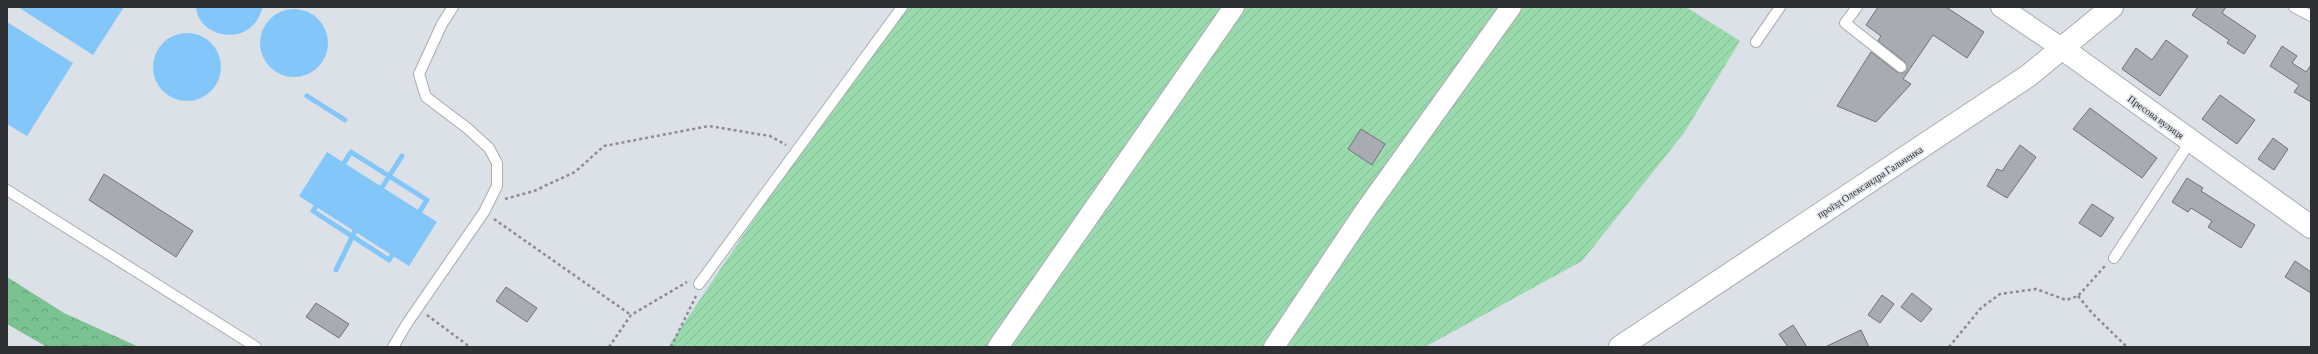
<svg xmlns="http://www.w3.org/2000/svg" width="2318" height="354" font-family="'Crimson Pro',serif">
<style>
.forest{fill:url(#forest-crowns)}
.garden{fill:url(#garden-furrows)}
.water{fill:#83c7fa}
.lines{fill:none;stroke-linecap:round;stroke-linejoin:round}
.stream{stroke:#83c7fa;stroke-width:5}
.building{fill:#a8abb1;stroke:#6f7378}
.service-casing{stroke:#a8acb2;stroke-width:12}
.minor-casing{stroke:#a8acb2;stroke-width:22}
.tertiary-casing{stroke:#a8acb2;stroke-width:24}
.secondary-casing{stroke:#a8acb2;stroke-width:24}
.path{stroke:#898c91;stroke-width:2.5;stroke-dasharray:3 3;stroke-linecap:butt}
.service{stroke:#fff;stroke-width:10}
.minor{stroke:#fff;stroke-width:20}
.tertiary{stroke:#fff;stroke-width:22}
.secondary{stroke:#fff;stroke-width:22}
.labels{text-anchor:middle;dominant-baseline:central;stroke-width:3;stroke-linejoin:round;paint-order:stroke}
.street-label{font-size:10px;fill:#2e2f32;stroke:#dce0e7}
</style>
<defs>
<pattern id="forest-crowns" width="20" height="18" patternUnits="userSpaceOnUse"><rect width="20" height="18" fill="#7bc291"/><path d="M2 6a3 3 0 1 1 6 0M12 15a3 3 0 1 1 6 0" fill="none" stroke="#659e77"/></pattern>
<pattern id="garden-furrows" width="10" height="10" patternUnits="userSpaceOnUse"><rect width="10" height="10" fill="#99daac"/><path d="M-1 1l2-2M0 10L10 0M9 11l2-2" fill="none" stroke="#84bb94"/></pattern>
</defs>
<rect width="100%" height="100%" fill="#dce0e7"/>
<polygon class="forest" points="7,277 64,313 139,347 47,347 7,324"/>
<polygon class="garden" points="908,7 1686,7 1740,41 1684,133 1582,261 1425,347 668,347 769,197"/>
<g class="water">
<polygon points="18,7 124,7 93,55"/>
<path d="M196,7H263C260,14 258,21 252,26C234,44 198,33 196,7Z"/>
<circle cx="294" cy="43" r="34"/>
<polygon points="7,22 73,63 27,136 7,124"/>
<circle cx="187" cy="67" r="34"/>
<polygon points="327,152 437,222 409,266 299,196"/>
</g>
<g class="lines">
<g class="stream">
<polyline points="307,96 345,120"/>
<polygon points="351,152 427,200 389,260 313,211"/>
<polyline points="379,192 402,156"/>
<polyline points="336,270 358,225"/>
</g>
</g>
<g class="building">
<polygon points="1878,7 1946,7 1984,32 1967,58 1933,35 1903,79 1911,84 1876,122 1837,106 1871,52 1897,72 1903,73 1907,68 1905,62 1878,41 1881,36 1866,25"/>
<polygon points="2198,7 2226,7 2222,13 2256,36 2244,54 2227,43 2229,40 2192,15"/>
<polygon points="2166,40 2188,56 2160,96 2122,69 2136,48 2152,60"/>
<polygon points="2282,46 2297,56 2292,63 2306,72 2311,65 2311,102 2294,92 2299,85 2270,66"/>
<polygon points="2220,95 2255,120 2237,144 2202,119"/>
<polygon points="2090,108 2157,158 2142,178 2073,129"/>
<polygon points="1361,129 1385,144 1372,165 1348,149"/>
<polygon points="2273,138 2288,149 2274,170 2258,159"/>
<polygon points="2020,145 2036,157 2007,198 1987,186 1997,169 2002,171"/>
<polygon points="104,174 193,231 176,257 89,200"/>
<polygon points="2187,178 2203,188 2201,191 2255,225 2241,248 2208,227 2212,221 2191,208 2188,212 2172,202"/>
<polygon points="2092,204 2114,218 2101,237 2079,223"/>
<polygon points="2295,261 2311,272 2311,293 2285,277"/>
<polygon points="506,287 537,308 527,322 496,301"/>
<polygon points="1912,293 1932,309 1921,322 1901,307"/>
<polygon points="1882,295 1894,304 1880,323 1868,315"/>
<polygon points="316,303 349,324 339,338 306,317"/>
<polygon points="1793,325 1807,347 1788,347 1779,334"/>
<polygon points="1861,330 1869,347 1825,347"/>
</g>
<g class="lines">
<defs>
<g id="service">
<polyline points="1857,7 1845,23 1901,67"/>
<polyline points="2294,7 2311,16"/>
<polyline points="1756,42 1780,7"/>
<polyline points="7,190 256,347"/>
<polyline points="2114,258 2190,142"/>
<polyline points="699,284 902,7"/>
<polyline points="393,347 408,322 484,212 497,186 497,163 489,148 467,128 426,97 419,74 442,24 453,7"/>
</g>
<g id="minor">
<polyline points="2001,7 2063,49"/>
<polyline points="998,347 1234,7"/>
<polyline points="1274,347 1365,211 1511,7"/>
</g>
<polyline id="tertiary" points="2063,49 2311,227"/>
<polyline id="secondary" points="1620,347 2028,76 2112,7"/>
</defs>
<use href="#service" class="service-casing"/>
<use href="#minor" class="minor-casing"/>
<use href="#tertiary" class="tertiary-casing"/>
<use href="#secondary" class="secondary-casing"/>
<g class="path">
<polyline points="505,199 534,191 575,172 604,146 709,126 770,136 786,145"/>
<polyline points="494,219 631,315"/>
<polyline points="2078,296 2092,313 2127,347"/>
<polyline points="427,315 470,347"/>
<polyline points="609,347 631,315 687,282"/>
<polyline points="671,347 696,296"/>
<polyline points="1949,347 1981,308 2000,294 2036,289 2066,300 2078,296 2105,266"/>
</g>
<use href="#service" class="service"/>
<use href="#minor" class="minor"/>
<use href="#tertiary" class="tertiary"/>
<use href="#secondary" class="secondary"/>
</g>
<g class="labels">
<g class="street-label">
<text transform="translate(2156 117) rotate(36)">Пресова вулиця</text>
<text transform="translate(1870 182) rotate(-33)">проїзд Олександра Гальченка</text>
</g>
</g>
<rect width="2318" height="354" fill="none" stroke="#2e2f32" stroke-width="16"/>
</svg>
